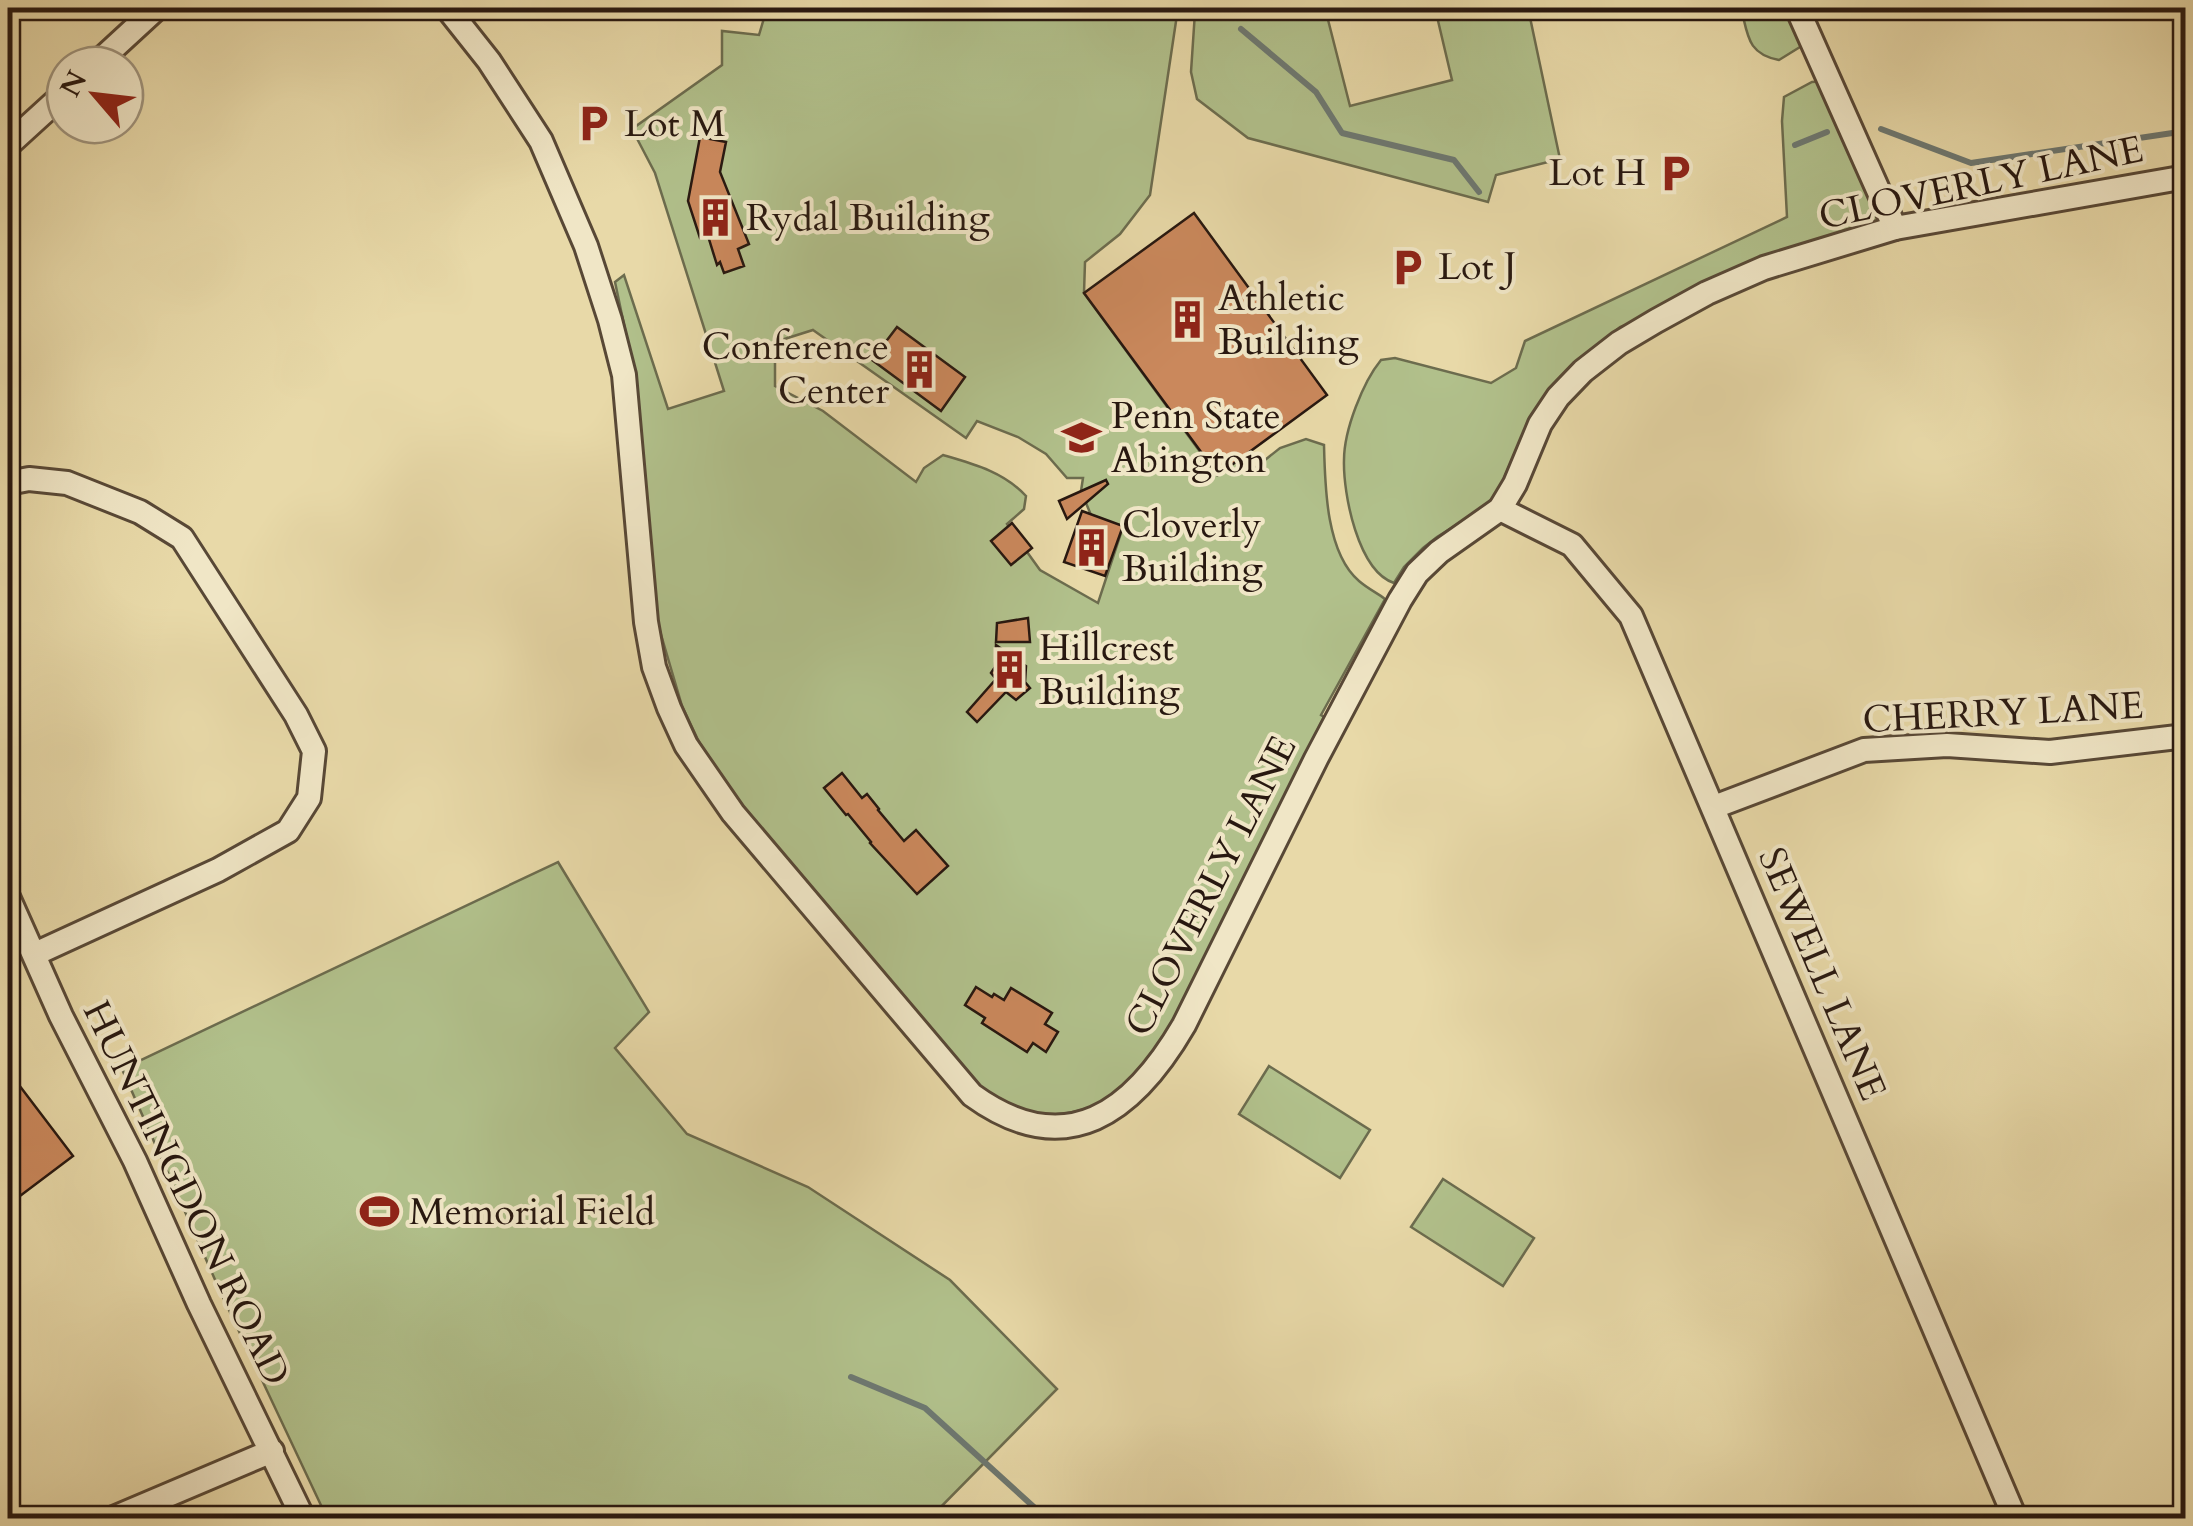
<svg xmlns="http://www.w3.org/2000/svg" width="2193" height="1526" font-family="Cardo,serif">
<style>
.green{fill:#b1c08b;stroke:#6c6c4e;stroke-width:2.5;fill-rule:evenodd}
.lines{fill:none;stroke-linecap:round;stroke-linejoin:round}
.stream{stroke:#6d7871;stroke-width:6}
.building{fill:#ca885c;stroke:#281810;stroke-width:2.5}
.street-casing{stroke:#584836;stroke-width:28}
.street{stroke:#f0e6c6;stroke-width:22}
.labels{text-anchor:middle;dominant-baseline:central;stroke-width:8;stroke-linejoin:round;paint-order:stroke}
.poi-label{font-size:38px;fill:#281810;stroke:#f0e6c6;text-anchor:start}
.street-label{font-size:38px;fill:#281810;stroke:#f0e6c6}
</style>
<rect width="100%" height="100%" fill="#e8d9a8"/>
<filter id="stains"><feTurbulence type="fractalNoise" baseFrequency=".002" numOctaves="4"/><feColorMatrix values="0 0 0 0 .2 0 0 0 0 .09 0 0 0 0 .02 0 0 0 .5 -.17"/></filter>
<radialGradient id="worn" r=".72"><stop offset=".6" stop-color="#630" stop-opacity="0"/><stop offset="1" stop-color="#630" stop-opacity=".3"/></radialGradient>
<g class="green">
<path d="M767,8H1178L1150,195L1120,234L1085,262L1084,293L1217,475L1245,455L1255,468L1280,448L1306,439L1324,445C1325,486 1326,553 1359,581C1367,588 1377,593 1385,599L1321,715L1324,717L1171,1027C1161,1042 1153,1060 1141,1073C1106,1110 1052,1127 1005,1104C993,1099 983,1088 974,1080L727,789L699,742L682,706L657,621L634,372L615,282L624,275L668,409L724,391L655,173L632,129L722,65V31L759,35ZM813,330L966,438L977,421L1018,437L1046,454L1067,478H1083L1081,491L1091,515L1123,527L1098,603L1040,570L1007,524L1024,509L1026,496C1004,472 974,464 943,455L924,468L916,482L823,411L775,386V342Z"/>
<polygon points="1192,8 1325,8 1350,106 1452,80 1435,8 1528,8 1560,159 1496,175 1488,202 1248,138 1197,99 1191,72 1195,12"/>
<path d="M1741,8H1792L1808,42L1779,60C1747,54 1748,35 1741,8Z"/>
<path d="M1825,81L1887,226L1620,327L1565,374L1532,414L1497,494L1482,509L1437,537L1423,548L1404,567L1394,583C1358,571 1343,494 1344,460C1344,430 1363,382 1381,360L1395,358L1491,383L1516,368L1525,341L1787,217L1782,121L1784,97L1812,82Z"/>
<polygon points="558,862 649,1012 615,1048 687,1134 808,1187 950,1280 1057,1389 930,1518 327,1518 220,1291 122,1069"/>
<polygon points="1269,1066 1370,1130 1340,1178 1239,1114"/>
<polygon points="1443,1179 1534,1238 1503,1286 1411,1227"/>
</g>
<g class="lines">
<g class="stream">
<polyline points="1241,29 1316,92 1342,133 1454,160 1479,192"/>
<polyline points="1881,129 1971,163 2186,131"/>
<polyline points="1795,145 1827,132"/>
<polyline points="851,1377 925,1408 1046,1518"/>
</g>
</g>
<g class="building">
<polygon points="700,137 726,142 720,172 749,244 738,249 744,266 724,273 720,262 717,265 708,236 700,238 688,201"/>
<polygon points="1194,213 1327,395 1218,475 1084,293"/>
<polygon points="897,327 965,377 941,411 872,360"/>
<polygon points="1106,480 1108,484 1067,519 1059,501"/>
<polygon points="1082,511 1123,526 1105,576 1064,562"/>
<polygon points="1012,523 1032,548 1011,565 991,541"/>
<polygon points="1028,618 1030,642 996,642 997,623"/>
<polygon points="996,645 1026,666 1025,682 1030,688 1016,700 1006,692 977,722 967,712 996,679 991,673 995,667"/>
<polygon points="842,773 862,798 867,794 879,809 878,810 904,841 916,830 948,866 917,894 870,843 871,842 848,814 846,815 824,788"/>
<polygon points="976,987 992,997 994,994 1004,1000 1011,988 1052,1013 1045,1024 1058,1032 1046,1052 1033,1043 1027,1052 982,1023 985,1018 965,1005"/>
<polygon points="19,1085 73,1156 8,1205 8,1095"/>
</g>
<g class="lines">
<defs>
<g id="street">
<path d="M447,8L489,61L541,141L586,246L610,320L624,375L646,622L654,667L669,708L686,745L733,813L972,1095C1067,1164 1134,1111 1184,1025L1316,759L1400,600L1417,573L1439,552L1500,509L1515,484L1540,424L1558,397L1583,371L1619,343L1656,321L1707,293L1764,268L1895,228L2186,177"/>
<polyline points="1797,8 1895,228"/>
<polyline points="95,65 157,8"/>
<polyline points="8,145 65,93"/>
<polyline points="8,483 29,479 67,483 140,512 182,538 296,715 314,751 309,798 288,831 218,870 35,954"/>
<polyline points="1500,509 1572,545 1631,616 2015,1518"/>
<polyline points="1714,807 1864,750 1947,745 2050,752 2186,736"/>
<polyline points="8,897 61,1016 135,1161 199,1304 303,1518"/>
<polyline points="114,1518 272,1451"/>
</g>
</defs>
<use href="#street" class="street-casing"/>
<use href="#street" class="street"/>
</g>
<defs>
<symbol id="parking-bare" viewBox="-9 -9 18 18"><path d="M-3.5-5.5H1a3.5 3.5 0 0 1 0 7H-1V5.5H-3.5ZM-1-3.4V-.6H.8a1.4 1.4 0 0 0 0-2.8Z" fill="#8f2418" stroke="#f0e6c6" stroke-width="2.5" paint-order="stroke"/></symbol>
<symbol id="building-bare" viewBox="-9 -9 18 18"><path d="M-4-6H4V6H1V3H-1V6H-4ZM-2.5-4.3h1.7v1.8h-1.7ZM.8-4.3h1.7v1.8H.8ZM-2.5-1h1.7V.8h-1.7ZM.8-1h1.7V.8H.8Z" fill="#8f2418" stroke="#f0e6c6" stroke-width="2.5" paint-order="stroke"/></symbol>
<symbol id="university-bare" viewBox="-9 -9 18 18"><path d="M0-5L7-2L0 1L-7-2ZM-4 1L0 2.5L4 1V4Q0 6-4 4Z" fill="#8f2418" stroke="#f0e6c6" stroke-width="2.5" paint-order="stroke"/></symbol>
<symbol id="stadium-bare" viewBox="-9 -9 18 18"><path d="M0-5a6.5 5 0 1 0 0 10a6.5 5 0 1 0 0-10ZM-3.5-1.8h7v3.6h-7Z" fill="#8f2418" stroke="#f0e6c6" stroke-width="2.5" paint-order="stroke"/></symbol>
</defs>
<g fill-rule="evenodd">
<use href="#parking-bare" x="566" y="96" width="55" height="55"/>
<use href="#parking-bare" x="1648" y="146" width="55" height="55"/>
<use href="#building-bare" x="688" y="190" width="55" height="55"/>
<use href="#parking-bare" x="1380" y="240" width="55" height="55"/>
<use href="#building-bare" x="1160" y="292" width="55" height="55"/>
<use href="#building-bare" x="892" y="342" width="55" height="55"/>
<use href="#university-bare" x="1054" y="410" width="55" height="55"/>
<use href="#building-bare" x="1064" y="520" width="55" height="55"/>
<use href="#building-bare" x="982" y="642" width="55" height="55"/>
<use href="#stadium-bare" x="352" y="1184" width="55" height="55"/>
</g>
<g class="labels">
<g class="poi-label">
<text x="624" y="124">Lot M</text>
<text x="1646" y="173" text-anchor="end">Lot H</text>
<text x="746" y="218">Rydal Building</text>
<text x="1438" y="267">Lot J</text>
<text x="1218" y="298">Athletic<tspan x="1218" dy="44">Building</tspan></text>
<text x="889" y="347" text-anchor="end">Conference<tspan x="889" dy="44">Center</tspan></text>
<text x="1111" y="416">Penn State<tspan x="1111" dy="44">Abington</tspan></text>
<text x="1122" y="525">Cloverly<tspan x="1122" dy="44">Building</tspan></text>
<text x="1039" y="648">Hillcrest<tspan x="1039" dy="44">Building</tspan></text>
<text x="409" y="1212">Memorial Field</text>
</g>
<g class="street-label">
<text transform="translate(1981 183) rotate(-12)">CLOVERLY LANE</text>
<text transform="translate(2003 713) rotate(-3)">CHERRY LANE</text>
<text transform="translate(1211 886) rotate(-63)">CLOVERLY LANE</text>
<text transform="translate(1822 974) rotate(67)">SEWELL LANE</text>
<text transform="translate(186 1193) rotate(64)">HUNTINGDON ROAD</text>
</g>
</g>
<rect width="2193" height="1526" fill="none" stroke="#e8d9a8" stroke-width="40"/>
<rect x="10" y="10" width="2173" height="1506" fill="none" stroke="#281810" stroke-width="5"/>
<rect x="20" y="20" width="2153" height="1486" fill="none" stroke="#281810" stroke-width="2.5"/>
<g transform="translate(95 95) rotate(298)"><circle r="48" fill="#f0e6c6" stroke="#a0947d" stroke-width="2.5"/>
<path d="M0-8L18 38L0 25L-18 38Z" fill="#8f2418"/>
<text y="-15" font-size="28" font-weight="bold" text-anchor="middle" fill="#281810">N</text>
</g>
<rect width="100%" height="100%" filter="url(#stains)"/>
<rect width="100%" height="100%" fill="url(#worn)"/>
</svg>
